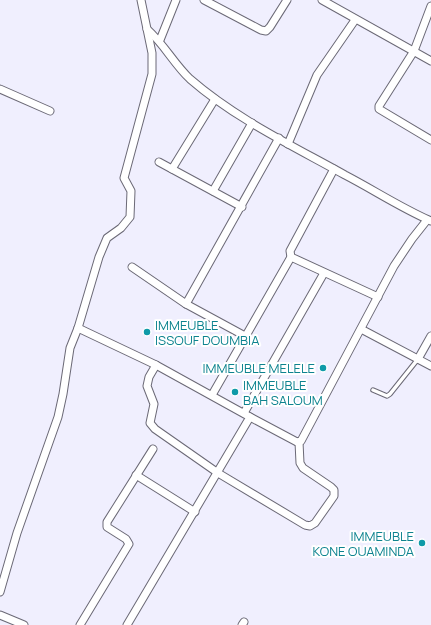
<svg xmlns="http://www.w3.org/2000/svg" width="431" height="625" font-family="Manrope,sans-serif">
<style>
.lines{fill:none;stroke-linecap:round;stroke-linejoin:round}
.lane-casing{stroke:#6b6976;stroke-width:5.5}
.street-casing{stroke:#6b6976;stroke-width:9}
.lane{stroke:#fff;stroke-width:3.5}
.street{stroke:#fff;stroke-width:7}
.culture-dot{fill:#0f9aa8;stroke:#fff;stroke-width:1.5}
.labels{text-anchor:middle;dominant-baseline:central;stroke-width:4;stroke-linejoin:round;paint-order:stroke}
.culture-label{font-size:13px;fill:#0d838f;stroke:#fff;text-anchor:start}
</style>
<rect width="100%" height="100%" fill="#f0effe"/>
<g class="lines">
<defs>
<polyline id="lane" points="373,390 387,396 390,394 418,359"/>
<g id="street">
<polyline points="204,0 261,30 266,31 270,27 287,0"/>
<polyline points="322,0 431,61"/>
<polyline points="431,6 414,51 379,106 379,109 431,140"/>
<path d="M147,29C164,44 174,64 190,79C236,119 293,146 345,175C374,190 401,208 431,221"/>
<polyline points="160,40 176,0"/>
<polyline points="0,89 50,111"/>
<polyline points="288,144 317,75 355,20"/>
<polyline points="159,162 242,207"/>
<polyline points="172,169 215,99"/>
<polyline points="334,169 290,251 291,257 378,297"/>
<polyline points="213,191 252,123"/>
<polyline points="132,267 186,304 245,336"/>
<polyline points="186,304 279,138"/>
<polyline points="78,328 156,365 250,417 127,625"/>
<polyline points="361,329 431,366"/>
<polyline points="418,359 431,336"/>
<polyline points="156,365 149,377 147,386 154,404 150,423 155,429 218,473 305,525 310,526 315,523 334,496 334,490 331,487 303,468 300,463 299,442"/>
<polyline points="212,395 291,257"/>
<polyline points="244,413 324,273"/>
<polyline points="250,417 297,442 301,441 394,266 412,239 427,220"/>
<polyline points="136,475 195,512"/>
<polyline points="0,592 17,533 58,417 63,394 70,348 78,328 99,257 107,238 121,228 130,217 131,191 124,178 152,74 152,53 141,0"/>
<polyline points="0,615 24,625"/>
<polyline points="80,625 129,544 126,539 107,527 107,522 153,449"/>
<polyline points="242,625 244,622"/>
</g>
</defs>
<use href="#lane" class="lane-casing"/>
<use href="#street" class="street-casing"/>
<use href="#lane" class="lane"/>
<use href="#street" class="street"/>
</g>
<g class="culture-dot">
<circle cx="147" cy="332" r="4"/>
<circle cx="323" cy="368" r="4"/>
<circle cx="235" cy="392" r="4"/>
<circle cx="422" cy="543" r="4"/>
</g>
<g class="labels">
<g class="culture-label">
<text x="155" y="325">IMMEUBLE<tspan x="155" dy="15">ISSOUF DOUMBIA</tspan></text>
<text x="315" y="368" text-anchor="end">IMMEUBLE MELELE</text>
<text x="243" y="385">IMMEUBLE<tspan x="243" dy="15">BAH SALOUM</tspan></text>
<text x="414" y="536" text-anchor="end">IMMEUBLE<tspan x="414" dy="15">KONE OUAMINDA</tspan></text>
</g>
</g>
</svg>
